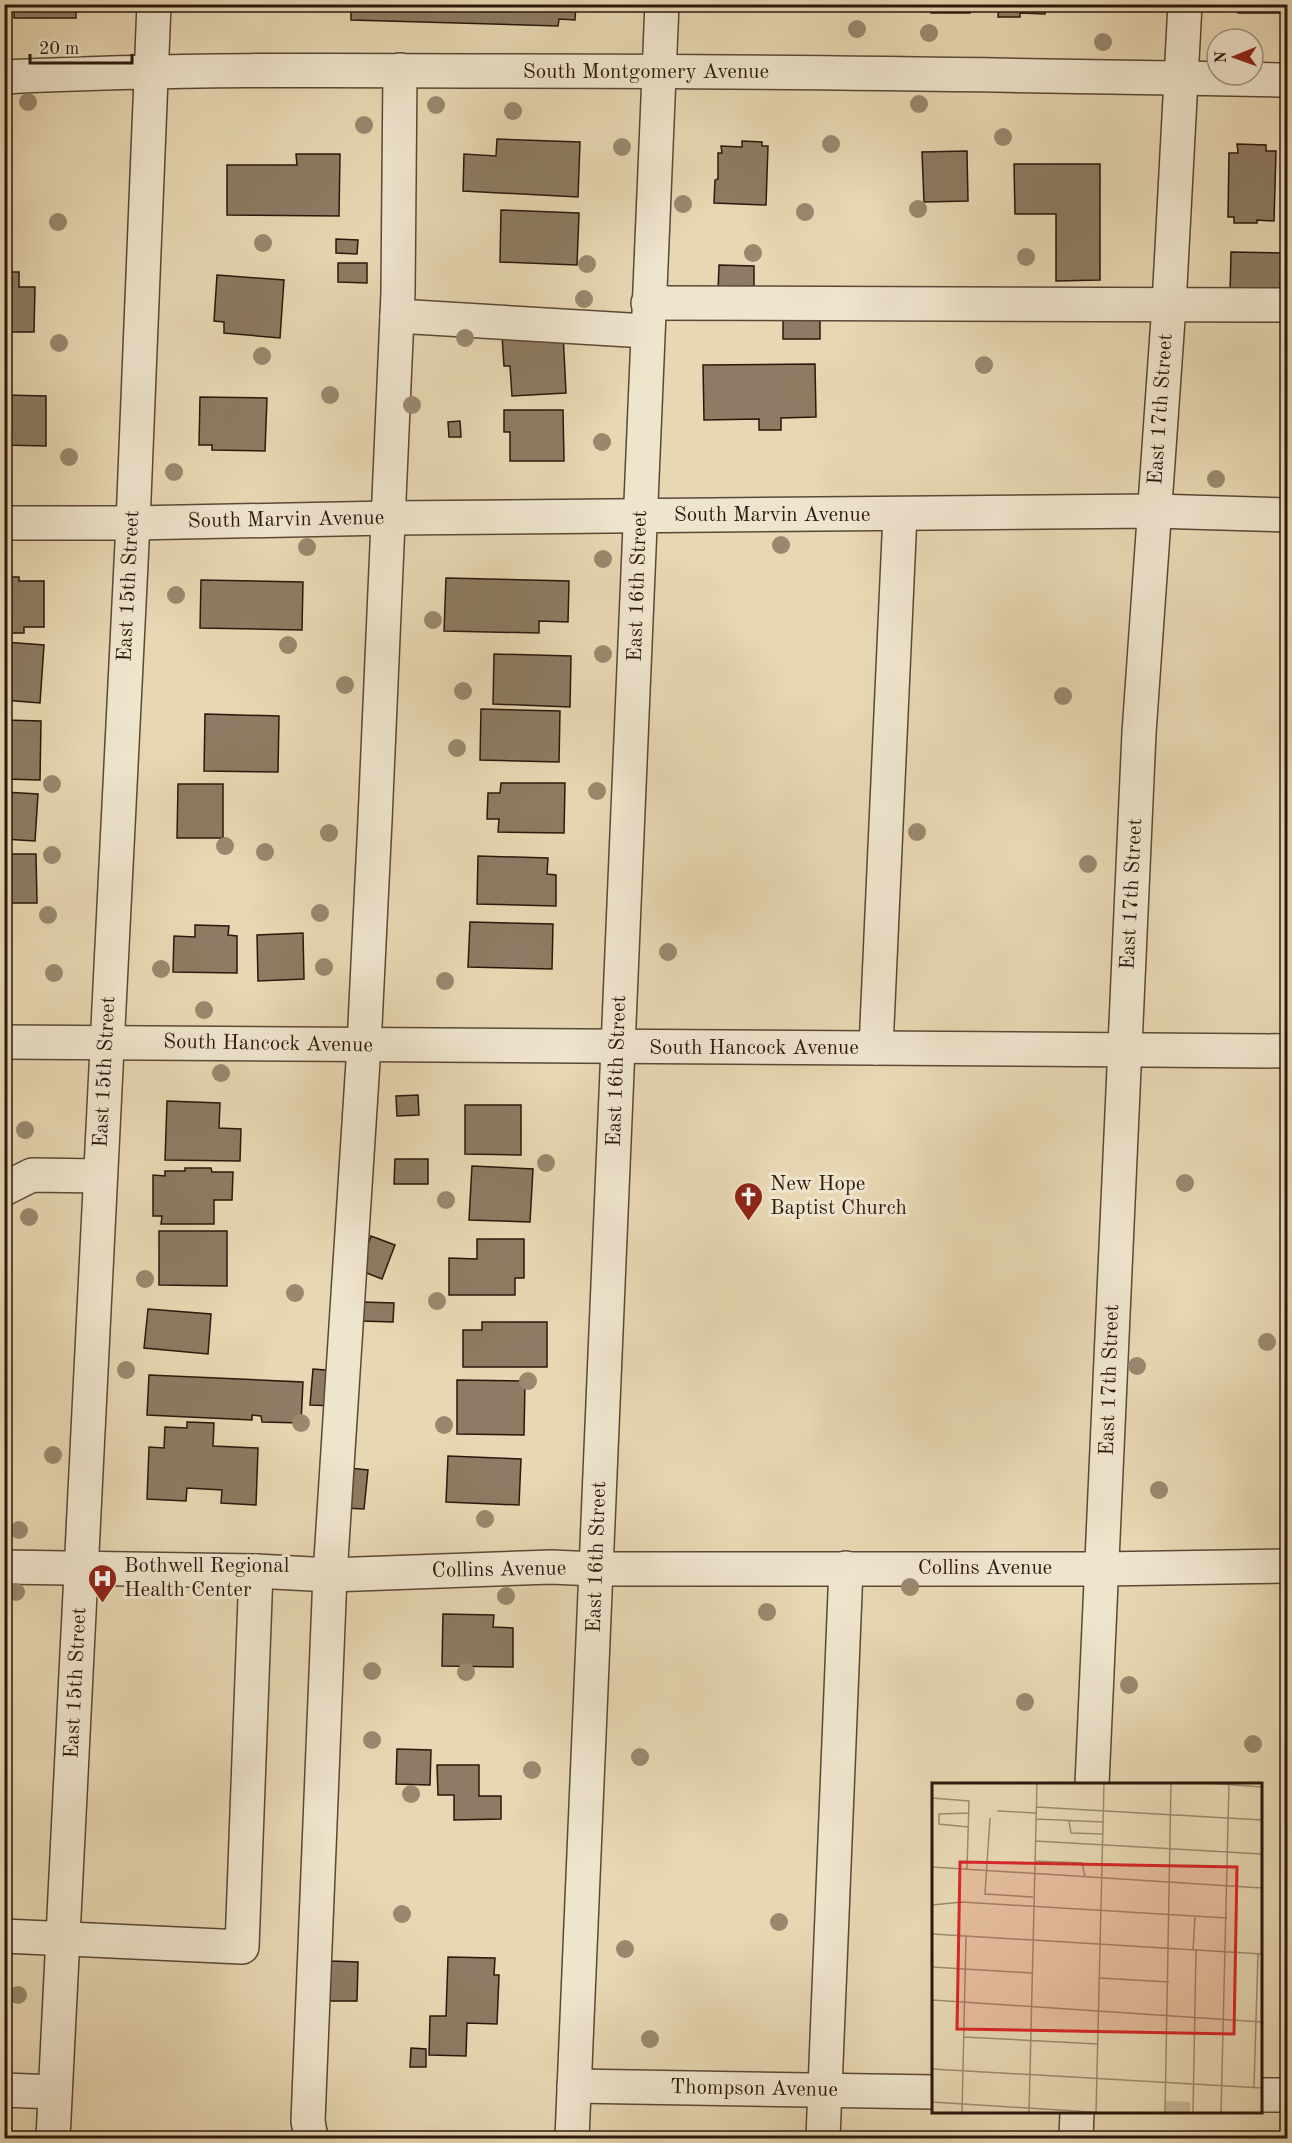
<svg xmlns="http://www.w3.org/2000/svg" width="1292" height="2143" font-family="'Old Standard TT',serif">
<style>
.building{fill:#8d7b63;stroke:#2b180d;stroke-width:1.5}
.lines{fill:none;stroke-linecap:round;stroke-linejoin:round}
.minor-casing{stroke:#5a4836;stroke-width:36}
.minor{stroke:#efe5cd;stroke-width:33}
.tree{fill:#99886e}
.labels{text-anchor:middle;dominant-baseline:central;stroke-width:6;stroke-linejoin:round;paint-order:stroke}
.street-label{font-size:21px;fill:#2b180d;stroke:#efe5cd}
.poi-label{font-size:21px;fill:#2b180d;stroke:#efe5cd;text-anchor:start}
.inset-road{fill:none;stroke:#9c8b70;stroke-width:1.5}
.view{fill:#d62828;fill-opacity:0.15;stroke:#d62828;stroke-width:3}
.inset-edge{fill:none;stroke:#2b180d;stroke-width:3}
</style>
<rect width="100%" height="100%" fill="#e7d7b2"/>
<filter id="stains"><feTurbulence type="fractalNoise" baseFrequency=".00333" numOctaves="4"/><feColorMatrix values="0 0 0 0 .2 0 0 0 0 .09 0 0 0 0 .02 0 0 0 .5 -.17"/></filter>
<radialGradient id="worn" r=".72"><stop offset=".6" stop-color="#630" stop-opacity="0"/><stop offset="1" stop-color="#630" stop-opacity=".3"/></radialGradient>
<g class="building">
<rect x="14" y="4" width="62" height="14"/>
<polygon points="351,4 576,4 575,20 559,19 558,26 351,20"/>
<polygon points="931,4 978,4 978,6 970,6 970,13 931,13"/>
<polygon points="999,4 1045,4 1045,14 1020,13 1020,17 998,17"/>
<rect x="1238" y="4" width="50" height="9"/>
<polygon points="497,139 580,142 578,197 463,191 464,154 496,156"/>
<polygon points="742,141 762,142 762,146 768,146 766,205 714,203 715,180 718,179 718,153 722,153 721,146 742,147"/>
<polygon points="1237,144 1266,145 1266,151 1276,151 1274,221 1257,220 1257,223 1234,223 1234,217 1228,217 1229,153 1238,153"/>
<polygon points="967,151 968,201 924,202 922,152"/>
<polygon points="296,154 340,154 339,216 227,215 227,165 297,165"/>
<polygon points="1014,164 1100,164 1100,280 1056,281 1056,214 1015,214"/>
<polygon points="501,210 579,213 577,265 500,262"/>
<polygon points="336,239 358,240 357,254 336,253"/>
<polygon points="1231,252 1281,253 1280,295 1230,295"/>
<polygon points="338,263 367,263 367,283 338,282"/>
<polygon points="719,265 754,266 754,293 718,292"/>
<polygon points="4,272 19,272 19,287 35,287 34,332 4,332"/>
<polygon points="217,275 284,280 280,338 224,333 224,322 214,321"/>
<rect x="783" y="314" width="37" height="25"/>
<polygon points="563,333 566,393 512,396 510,366 504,366 502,336"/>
<polygon points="815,364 816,417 781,418 781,430 759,430 759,419 704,420 703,365"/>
<polygon points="4,395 46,396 46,446 4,445"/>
<polygon points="200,397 267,398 265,451 212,450 212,445 199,445"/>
<polygon points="504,410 563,410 564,461 510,461 510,432 504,432"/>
<polygon points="460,421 461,437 449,437 448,422"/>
<polygon points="4,577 19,577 19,581 44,581 44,627 24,627 24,633 4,633"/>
<polygon points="446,578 569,581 568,622 539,621 539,633 444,631"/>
<polygon points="201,580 303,582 302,630 200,628"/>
<polygon points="4,642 44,645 40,703 4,700"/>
<polygon points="494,654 571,656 570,707 493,704"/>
<polygon points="481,709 560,711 559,762 480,760"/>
<polygon points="205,714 279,716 278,772 204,771"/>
<polygon points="4,720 41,721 40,780 4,779"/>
<polygon points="501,783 565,783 564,833 498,832 499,819 487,819 488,793 500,793"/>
<polygon points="178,784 223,784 223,838 177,838"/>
<polygon points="4,792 38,794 35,841 4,839"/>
<polygon points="4,854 36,854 37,903 4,903"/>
<polygon points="478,856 548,858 547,874 556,875 556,906 477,904"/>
<polygon points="470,922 553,924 552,969 468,967"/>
<polygon points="195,925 229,926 228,935 237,936 237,973 173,972 174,936 195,937"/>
<polygon points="303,933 304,979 258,981 257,935"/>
<polygon points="418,1095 419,1115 397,1116 396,1096"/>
<polygon points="167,1101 220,1103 219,1128 241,1129 240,1161 165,1160"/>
<polygon points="465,1105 521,1105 521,1155 465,1154"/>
<polygon points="395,1159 428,1159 428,1184 394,1184"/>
<polygon points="472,1166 533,1169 530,1222 469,1220"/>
<polygon points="185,1168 211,1168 212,1172 233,1172 232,1200 214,1200 214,1224 161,1224 162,1216 153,1216 153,1175 165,1176 165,1171 185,1171"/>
<polygon points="159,1231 227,1231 227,1286 159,1285"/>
<polygon points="371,1236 395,1245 382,1279 359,1270"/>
<polygon points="477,1239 524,1239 524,1278 515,1278 515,1295 449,1295 449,1258 477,1259"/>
<polygon points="362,1302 394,1303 393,1322 362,1321"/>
<polygon points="148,1309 211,1314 208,1354 144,1348"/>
<polygon points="482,1322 547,1322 547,1367 463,1367 463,1330 482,1330"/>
<polygon points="313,1369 338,1371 336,1406 310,1405"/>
<polygon points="149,1375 303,1382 301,1423 262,1422 261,1416 252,1415 252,1420 147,1415"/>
<polygon points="457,1380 525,1381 524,1435 457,1434"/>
<polygon points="187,1422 214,1423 213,1446 258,1448 256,1505 221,1503 222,1490 187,1488 186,1501 147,1499 149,1447 164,1448 165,1427 187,1428"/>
<polygon points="448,1456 521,1459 519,1505 446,1502"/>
<polygon points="349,1468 368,1470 364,1509 345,1508"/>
<polygon points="443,1614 494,1615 493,1627 513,1628 513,1667 442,1666"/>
<polygon points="397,1749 431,1750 430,1785 396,1784"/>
<polygon points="437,1765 479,1765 479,1796 501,1796 501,1819 454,1820 454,1795 438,1795"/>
<polygon points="448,1957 495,1958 494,1975 499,1975 497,2024 467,2023 466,2056 429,2055 430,2016 446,2016"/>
<polygon points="330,1961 358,1962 357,2001 329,2001"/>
<polygon points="411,2048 426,2049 426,2067 410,2067"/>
</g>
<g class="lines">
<defs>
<g id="minor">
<path d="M4,77C168,69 331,70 494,71C759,71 1023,75 1288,80"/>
<polyline points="648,303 1288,305"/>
<polyline points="397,316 646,331"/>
<polyline points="4,523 133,523 388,518 1154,511 1288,515"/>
<polyline points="4,1042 1288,1051"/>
<polyline points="876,1048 900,514"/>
<polyline points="4,1189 32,1175 100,1176"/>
<polyline points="4,1567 256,1571 330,1575 551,1567 596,1569 1102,1569 1288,1566"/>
<polyline points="1092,1784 1139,733 1169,305 1185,4"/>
<polyline points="4,1936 242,1947 256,1571"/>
<polyline points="574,2086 934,2092"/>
<polyline points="4,2090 55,2092"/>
<polyline points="1260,2095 1288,2095"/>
<polyline points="53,2138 133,523 154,4"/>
<polyline points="311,2138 308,2121 330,1575 364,1046 375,820 398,293 400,70"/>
<polyline points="572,2138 662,4"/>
<polyline points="823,2138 846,1568"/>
<polyline points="1076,2138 1077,2112"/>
</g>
</defs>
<use href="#minor" class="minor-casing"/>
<use href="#minor" class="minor"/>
</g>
<g class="tree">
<circle cx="857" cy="29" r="9"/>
<circle cx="929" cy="33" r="9"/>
<circle cx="1103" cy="42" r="9"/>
<circle cx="28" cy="102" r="9"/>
<circle cx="919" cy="104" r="9"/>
<circle cx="436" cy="105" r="9"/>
<circle cx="513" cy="111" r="9"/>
<circle cx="364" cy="125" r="9"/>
<circle cx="1003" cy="137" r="9"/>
<circle cx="831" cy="144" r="9"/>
<circle cx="622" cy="147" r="9"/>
<circle cx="683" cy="204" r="9"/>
<circle cx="918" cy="209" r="9"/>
<circle cx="805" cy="212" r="9"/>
<circle cx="58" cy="222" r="9"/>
<circle cx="263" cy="243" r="9"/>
<circle cx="753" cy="253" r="9"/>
<circle cx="1026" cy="257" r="9"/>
<circle cx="587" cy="264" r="9"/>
<circle cx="584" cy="299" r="9"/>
<circle cx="465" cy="338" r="9"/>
<circle cx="59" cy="343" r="9"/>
<circle cx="262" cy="356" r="9"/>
<circle cx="984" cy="365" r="9"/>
<circle cx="330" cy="395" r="9"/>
<circle cx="412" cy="405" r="9"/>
<circle cx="602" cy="442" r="9"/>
<circle cx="69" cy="457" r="9"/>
<circle cx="174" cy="472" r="9"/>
<circle cx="1216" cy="479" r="9"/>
<circle cx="781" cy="545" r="9"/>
<circle cx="307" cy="547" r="9"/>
<circle cx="603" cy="559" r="9"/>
<circle cx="176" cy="595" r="9"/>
<circle cx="433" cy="620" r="9"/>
<circle cx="288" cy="645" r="9"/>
<circle cx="603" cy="654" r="9"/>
<circle cx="345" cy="685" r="9"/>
<circle cx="463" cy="691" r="9"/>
<circle cx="1063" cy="696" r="9"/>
<circle cx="457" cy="748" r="9"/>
<circle cx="52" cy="784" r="9"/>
<circle cx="597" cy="791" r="9"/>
<circle cx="917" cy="832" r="9"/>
<circle cx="329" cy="833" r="9"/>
<circle cx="225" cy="846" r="9"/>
<circle cx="265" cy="852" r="9"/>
<circle cx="52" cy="855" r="9"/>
<circle cx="1088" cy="864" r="9"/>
<circle cx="320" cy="913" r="9"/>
<circle cx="48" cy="915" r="9"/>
<circle cx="668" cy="952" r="9"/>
<circle cx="324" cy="967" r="9"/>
<circle cx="161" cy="969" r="9"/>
<circle cx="54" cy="973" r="9"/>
<circle cx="445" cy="981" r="9"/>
<circle cx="204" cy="1010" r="9"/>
<circle cx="221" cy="1073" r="9"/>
<circle cx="25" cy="1130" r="9"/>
<circle cx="546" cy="1163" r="9"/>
<circle cx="1185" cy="1183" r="9"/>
<circle cx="446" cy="1200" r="9"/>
<circle cx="29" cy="1217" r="9"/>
<circle cx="145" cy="1279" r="9"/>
<circle cx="295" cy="1293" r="9"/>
<circle cx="437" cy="1301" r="9"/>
<circle cx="1267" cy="1342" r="9"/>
<circle cx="1137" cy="1366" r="9"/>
<circle cx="126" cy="1370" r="9"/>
<circle cx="528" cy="1381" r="9"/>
<circle cx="301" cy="1423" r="9"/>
<circle cx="444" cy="1425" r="9"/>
<circle cx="53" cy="1455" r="9"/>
<circle cx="1159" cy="1490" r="9"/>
<circle cx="485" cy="1519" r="9"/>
<circle cx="19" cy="1530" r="9"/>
<circle cx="910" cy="1587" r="9"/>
<circle cx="16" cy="1592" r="9"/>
<circle cx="506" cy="1596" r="9"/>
<circle cx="767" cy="1612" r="9"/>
<circle cx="372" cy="1671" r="9"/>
<circle cx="466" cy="1672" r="9"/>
<circle cx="1129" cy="1685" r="9"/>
<circle cx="1025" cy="1702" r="9"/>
<circle cx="372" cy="1740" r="9"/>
<circle cx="1253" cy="1744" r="9"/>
<circle cx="640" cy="1757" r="9"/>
<circle cx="532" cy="1770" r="9"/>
<circle cx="411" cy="1794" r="9"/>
<circle cx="402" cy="1914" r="9"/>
<circle cx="779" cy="1922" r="9"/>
<circle cx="625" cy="1949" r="9"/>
<circle cx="18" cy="1995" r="9"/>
<circle cx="650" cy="2039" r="9"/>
</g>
<defs>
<symbol id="church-pin" viewBox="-11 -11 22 30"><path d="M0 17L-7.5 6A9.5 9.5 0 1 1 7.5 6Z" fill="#8f2418" stroke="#efe5cd"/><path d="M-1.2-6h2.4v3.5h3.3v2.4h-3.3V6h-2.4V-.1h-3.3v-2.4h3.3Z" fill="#fff"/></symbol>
<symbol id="hospital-pin" viewBox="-11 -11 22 30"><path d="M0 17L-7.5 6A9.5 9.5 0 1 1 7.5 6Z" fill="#8f2418" stroke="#efe5cd"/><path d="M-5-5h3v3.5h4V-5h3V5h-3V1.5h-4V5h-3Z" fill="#fff"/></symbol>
</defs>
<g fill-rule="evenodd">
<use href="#church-pin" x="732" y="1180" width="33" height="45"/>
<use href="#hospital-pin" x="86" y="1562" width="33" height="45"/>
</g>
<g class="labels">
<g class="street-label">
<text x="646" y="72">South Montgomery Avenue</text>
<text transform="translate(1161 409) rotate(-86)">East 17th Street</text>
<text x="772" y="515">South Marvin Avenue</text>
<text transform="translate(286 520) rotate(-1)">South Marvin Avenue</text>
<text transform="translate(129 586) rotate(-87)">East 15th Street</text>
<text transform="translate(638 586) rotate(-88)">East 16th Street</text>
<text transform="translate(1132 894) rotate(-87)">East 17th Street</text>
<text transform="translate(268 1044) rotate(1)">South Hancock Avenue</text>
<text x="754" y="1048">South Hancock Avenue</text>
<text transform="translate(617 1071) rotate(-88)">East 16th Street</text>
<text transform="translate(105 1072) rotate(-87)">East 15th Street</text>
<text transform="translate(1110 1380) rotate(-88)">East 17th Street</text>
<text transform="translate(597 1557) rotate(-88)">East 16th Street</text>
<text x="985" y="1568">Collins Avenue</text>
<text transform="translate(499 1570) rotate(-1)">Collins Avenue</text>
<text transform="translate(76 1683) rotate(-87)">East 15th Street</text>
<text transform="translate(754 2089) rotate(1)">Thompson Avenue</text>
</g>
<g class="poi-label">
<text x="770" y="1184">New Hope<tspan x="770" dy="24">Baptist Church</tspan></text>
<text x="124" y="1566">Bothwell Regional<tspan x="124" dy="24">Health Center</tspan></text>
</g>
</g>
<g transform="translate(932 1783)">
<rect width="330" height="330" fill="#e7d7b2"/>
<path d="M234,318L258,319V330H233Z" fill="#c7b796"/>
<path class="inset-road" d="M275,0L330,4M0,15L37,18L35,86M104,24L330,37M65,28L104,30M58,35L53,111L101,114M104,36L171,39M137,38L139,50L171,51M36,44L7,41V31L36,30M103,58L330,71M103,78L150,80L153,94M0,84L330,105M0,122L30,119L295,135M0,151L330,171M261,167L263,134M0,184L100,190M167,195L237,199M0,217L330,239M31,254L166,261M0,286L330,305M322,304L326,171M0,319L174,330M30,330L34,153M97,330L105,0M164,330L172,0M233,330L239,0M261,330L264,167M289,330L297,0"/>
<path class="view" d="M28,79L305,84L302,251L25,246Z"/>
<rect width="330" height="330" class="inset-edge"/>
</g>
<rect width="1292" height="2143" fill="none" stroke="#e7d7b2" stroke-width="24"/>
<rect x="6" y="6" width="1280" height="2131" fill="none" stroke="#2b180d" stroke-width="3"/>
<rect x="12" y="12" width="1268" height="2119" fill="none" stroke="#2b180d" stroke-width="1.5"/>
<g transform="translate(1235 57) rotate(269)"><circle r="28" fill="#efe5cd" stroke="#a19380" stroke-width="1.5"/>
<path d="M0-4.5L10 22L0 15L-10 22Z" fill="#8f2418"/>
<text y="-9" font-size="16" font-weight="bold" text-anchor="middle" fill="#2b180d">N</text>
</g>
<path d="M30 54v9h102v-9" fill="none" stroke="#2b180d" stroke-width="3"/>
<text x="39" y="54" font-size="18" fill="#2b180d" stroke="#efe5cd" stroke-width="4.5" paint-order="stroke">20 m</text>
<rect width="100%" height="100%" filter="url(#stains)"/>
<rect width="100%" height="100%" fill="url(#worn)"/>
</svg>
